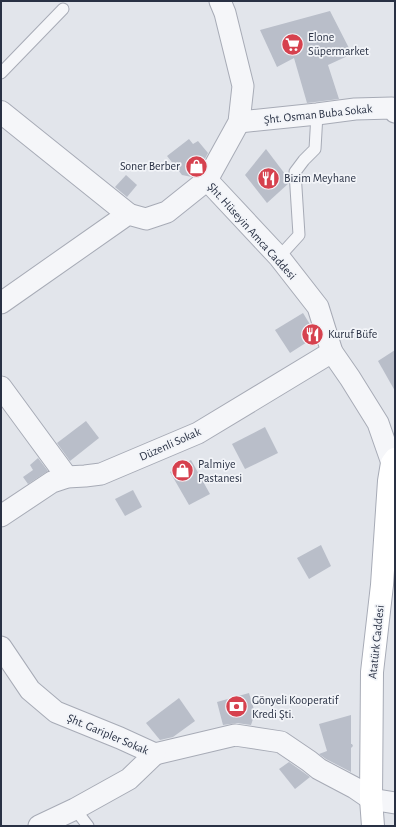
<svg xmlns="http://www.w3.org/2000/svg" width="396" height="827" font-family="'Alegreya Sans',sans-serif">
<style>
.building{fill:#b9bec9}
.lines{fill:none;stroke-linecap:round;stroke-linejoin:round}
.service-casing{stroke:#a7abb6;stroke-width:13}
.minor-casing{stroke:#a7abb6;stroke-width:23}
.tertiary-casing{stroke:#a7abb6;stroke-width:24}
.secondary-casing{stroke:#a7abb6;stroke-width:24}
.service{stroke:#f5f6f9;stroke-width:11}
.minor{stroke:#f5f6f9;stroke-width:21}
.tertiary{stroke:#f5f6f9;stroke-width:22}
.secondary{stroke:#fff;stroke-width:22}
.labels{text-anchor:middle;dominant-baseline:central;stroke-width:3.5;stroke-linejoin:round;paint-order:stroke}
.poi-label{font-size:12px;fill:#293144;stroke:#f2f4f8;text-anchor:start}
.street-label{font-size:12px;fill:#293144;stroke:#f2f4f8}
</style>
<rect width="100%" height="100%" fill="#e2e5eb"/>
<g class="building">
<polygon points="330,11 352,54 328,65 339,99 307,103 294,58 277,67 260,30"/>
<polygon points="189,139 193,144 198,141 208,153 198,172 192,177 182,175 167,156"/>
<polygon points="266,149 288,178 289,183 267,203 245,175"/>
<polygon points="126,175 137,185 127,197 115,187"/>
<polygon points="303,313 311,326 315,337 290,353 275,330"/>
<polygon points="395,350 395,391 378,361"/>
<polygon points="86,421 99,438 70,461 57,443"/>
<polygon points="265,427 278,453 245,469 232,444"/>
<polygon points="38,458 48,471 28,484 23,477 33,470 30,465"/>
<polygon points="191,460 210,494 189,505 170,472"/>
<polygon points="133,490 142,507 125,516 115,499"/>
<polygon points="321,545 331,566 309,579 297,558"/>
<polygon points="249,693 255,713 251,725 237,723 223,725 217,702"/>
<polygon points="179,698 195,721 173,737 160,740 146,723"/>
<polygon points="351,715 351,744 352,744 353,746 351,748 351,772 326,759 319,754 327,751 319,724"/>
<polygon points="289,762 310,777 295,789 279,769"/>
</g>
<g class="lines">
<defs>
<g id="service">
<polyline points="1,73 63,9"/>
<polyline points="279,257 299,235 295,172 304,160 315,149 317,114"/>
<polyline points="75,809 88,826"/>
</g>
<g id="minor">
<polyline points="239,122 317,114 355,109 392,108 395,112"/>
<polyline points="207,180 279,257 318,307 332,352 350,378 378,423 392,463"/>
<polyline points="1,303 128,214 146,219 167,212 207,180 239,122 243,86 225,13 220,1"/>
<polyline points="1,387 67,477"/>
<polyline points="1,516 52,482 67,477 85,476 101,474 198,433 332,352"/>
<polyline points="1,647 30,690 56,712 120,738 155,754 235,735 281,742 309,761 319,769 355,788 371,799 395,803"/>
<polyline points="39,826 75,809 129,779 155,754"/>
</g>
<polyline id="tertiary" points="1,112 128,214"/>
<polyline id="secondary" points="373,826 371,799 372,672 382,585 389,481 392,463 395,459"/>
</defs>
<use href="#service" class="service-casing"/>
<use href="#minor" class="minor-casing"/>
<use href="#tertiary" class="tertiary-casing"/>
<use href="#secondary" class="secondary-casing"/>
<use href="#service" class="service"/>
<use href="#minor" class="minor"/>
<use href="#tertiary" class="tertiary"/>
<use href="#secondary" class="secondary"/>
</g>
<defs>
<symbol id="supermarket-disc" viewBox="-11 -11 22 22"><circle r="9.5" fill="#d6414e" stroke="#f2f4f8"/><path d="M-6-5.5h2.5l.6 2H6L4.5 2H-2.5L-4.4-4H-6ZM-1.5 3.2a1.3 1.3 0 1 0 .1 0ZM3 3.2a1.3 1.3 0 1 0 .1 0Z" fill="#fff"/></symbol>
<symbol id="shop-disc" viewBox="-11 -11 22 22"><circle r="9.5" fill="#d6414e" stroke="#f2f4f8"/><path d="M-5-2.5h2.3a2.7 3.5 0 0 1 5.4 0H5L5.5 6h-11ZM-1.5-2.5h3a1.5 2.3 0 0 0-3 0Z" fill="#fff"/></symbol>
<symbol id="restaurant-disc" viewBox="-11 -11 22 22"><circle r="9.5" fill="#d6414e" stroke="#f2f4f8"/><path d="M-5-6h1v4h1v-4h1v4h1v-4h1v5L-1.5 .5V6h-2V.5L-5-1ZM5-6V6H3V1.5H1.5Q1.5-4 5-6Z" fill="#fff"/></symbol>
<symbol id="bank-disc" viewBox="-11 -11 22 22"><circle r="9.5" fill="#d6414e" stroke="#f2f4f8"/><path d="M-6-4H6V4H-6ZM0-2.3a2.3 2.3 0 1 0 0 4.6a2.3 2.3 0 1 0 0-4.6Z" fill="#fff"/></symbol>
</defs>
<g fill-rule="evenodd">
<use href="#supermarket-disc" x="280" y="32" width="25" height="25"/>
<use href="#shop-disc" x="184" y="154" width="25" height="25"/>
<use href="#restaurant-disc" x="256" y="166" width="25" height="25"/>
<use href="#restaurant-disc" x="300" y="322" width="25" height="25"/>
<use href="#shop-disc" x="170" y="458" width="25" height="25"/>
<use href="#bank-disc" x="224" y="694" width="25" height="25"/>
</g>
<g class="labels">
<g class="poi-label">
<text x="308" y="37">Elone<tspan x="308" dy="14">Süpermarket</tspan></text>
<text x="180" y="166" text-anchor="end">Soner Berber</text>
<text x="284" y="178">Bizim Meyhane</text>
<text x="328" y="334">Kuruf Büfe</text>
<text x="198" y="464">Palmiye<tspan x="198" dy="14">Pastanesi</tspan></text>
<text x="252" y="700">Gönyeli Kooperatif<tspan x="252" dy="14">Kredi Şti.</tspan></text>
</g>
<g class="street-label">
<text transform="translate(318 114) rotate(-6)">Şht. Osman Buba Sokak</text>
<text transform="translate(252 231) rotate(48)">Şht. Hüseyin Amca Caddesi</text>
<text transform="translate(170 444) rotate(-24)">Düzenli Sokak</text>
<text transform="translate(376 642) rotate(-84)">Atatürk Caddesi</text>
<text transform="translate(108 734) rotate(23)">Şht. Garipler Sokak</text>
</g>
</g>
<rect width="396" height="827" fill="none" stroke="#293144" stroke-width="4"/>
</svg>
